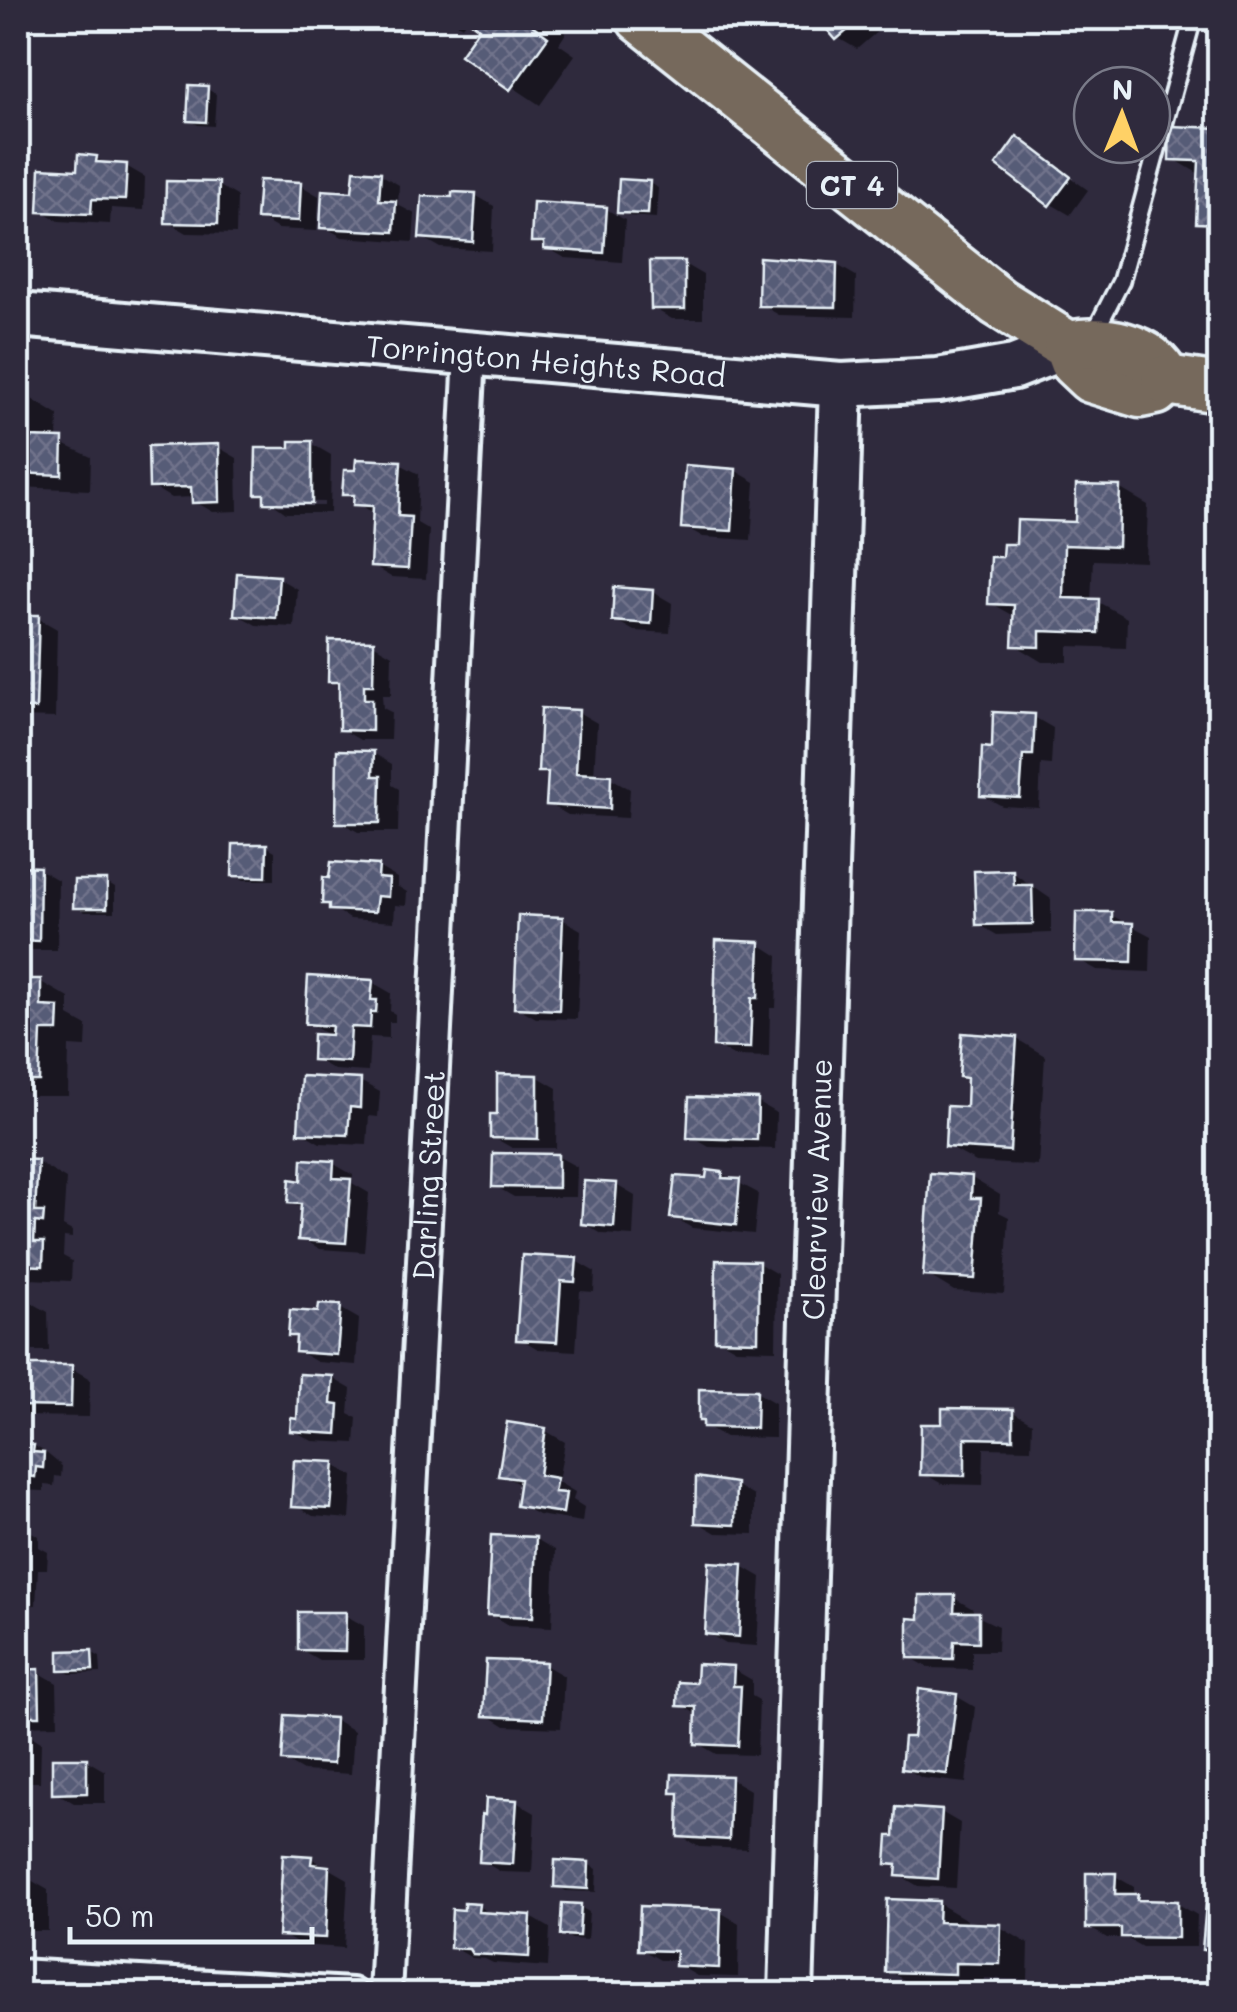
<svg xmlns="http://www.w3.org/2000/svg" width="1237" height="2012" font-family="Mali,sans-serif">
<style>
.shadow{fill:#0007;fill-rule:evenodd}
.building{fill:url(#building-cross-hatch);stroke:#e8f1f8;stroke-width:2.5}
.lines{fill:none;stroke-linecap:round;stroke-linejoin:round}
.lane-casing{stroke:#e8f1f8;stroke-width:22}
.street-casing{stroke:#e8f1f8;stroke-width:38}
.secondary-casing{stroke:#e8f1f8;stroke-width:50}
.primary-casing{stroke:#e8f1f8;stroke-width:55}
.lane{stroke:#2f2a3d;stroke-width:15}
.street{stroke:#2f2a3d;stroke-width:30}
.secondary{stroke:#2f2a3d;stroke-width:42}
.primary{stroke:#76695c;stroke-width:48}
.labels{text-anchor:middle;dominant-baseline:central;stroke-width:8;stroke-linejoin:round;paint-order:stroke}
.shield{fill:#2f2a3d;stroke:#b0b5c0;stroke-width:2.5}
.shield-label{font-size:28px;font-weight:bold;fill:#e8f1f8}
.street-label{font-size:30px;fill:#e8f1f8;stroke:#2f2a3d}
</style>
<defs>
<pattern id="building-cross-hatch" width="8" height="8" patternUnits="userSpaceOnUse" patternTransform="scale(2.5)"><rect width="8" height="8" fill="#575b77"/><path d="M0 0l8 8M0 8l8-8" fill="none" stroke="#6f738b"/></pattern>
</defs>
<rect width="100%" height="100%" fill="#2f2a3d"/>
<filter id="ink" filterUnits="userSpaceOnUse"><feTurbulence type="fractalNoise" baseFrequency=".01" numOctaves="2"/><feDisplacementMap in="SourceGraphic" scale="20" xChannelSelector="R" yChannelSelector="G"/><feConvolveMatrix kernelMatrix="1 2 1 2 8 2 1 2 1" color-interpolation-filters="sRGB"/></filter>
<g filter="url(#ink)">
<g class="shadow">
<polygon points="448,18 468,18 462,26"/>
<polygon points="469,18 542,18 566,33 559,44 575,55 540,105 463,54 483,27"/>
<polygon points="820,18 893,18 857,49 838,38"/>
<polygon points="207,89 216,94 214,126 198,125 189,120"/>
<polygon points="1220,130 1220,233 1199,222 1201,175 1172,158"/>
<polygon points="18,131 31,138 27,201 18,200"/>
<polygon points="1018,140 1088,190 1070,215 1051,204"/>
<polygon points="96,158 108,165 126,166 145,177 144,210 111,208 110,224 59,221 40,210"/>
<polygon points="380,174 399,185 398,205 415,214 413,242 342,237 323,226"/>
<polygon points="649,183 658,188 656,218 629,216 620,211"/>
<polygon points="218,185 237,196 236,234 187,233 168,222"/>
<polygon points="300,185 319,196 317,231 278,229 259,218"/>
<polygon points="475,195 494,206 492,251 441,248 422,237 454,200"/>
<polygon points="606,209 625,220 622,262 565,258 533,240"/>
<polygon points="684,264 703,275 703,319 672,319 653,308"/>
<polygon points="837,265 856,276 855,317 779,315 760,304"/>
<polygon points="18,398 30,398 58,415 57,441 91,457 90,490 18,487"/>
<path d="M312,444L331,455L330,513H286L258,493L292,451ZM273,501L324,502V506H279Z"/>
<polygon points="218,447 237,458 238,511 213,512 194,501 194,497 171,498 151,486"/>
<polygon points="400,464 419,474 417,523 429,530 426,579 391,577 372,566 375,515 345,493"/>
<polygon points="736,471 755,482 751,540 703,537 684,526"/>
<polygon points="1119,488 1148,505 1146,562 1093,560 1091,601 1098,602 1127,618 1126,648 1068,646 1068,662 1043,662 1015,645 1016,617 991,603 1005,560 1018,547 1078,525"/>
<polygon points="278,578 297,589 294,627 256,625 237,614"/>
<polygon points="653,592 672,603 670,633 634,631 615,620"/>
<polygon points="18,617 38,618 57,629 55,718 18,717"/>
<polygon points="373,644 392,655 391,695 382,695 383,708 391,712 390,740 360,740 341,729 341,687 331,681"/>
<polygon points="578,712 597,723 594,777 611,778 630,789 628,818 568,815 549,804 550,776 541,771"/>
<polygon points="1034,717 1053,728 1051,765 1041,764 1039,808 1002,806 982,795 994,750"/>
<polygon points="373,753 392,764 392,785 399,789 398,832 358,832 339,821"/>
<polygon points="266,846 275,851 275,880 244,880 235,875"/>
<polygon points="378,867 397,878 397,886 407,892 406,906 395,905 394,922 350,919 325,903"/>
<polygon points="18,869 39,869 58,880 57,950 18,950"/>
<polygon points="1012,872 1051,899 1051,933 997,935 978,924"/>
<polygon points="107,883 115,888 115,912 85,912 76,906"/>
<polygon points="1111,915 1151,936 1150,972 1097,970 1077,959"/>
<polygon points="562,919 581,930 577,1019 536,1018 517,1007"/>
<polygon points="759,944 778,956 776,1008 770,1008 769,1057 735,1056 715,1045"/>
<polygon points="18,981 41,982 69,998 69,1016 87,1026 86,1047 69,1046 68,1096 33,1096 18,1087"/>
<polygon points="372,982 391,993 390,1011 395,1014 395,1022 389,1022 389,1038 370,1037 368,1072 334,1070 315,1059 333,1038 308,1023"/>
<polygon points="1017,1039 1045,1056 1038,1166 976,1162 947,1146 968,1110 970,1081 961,1076"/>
<polygon points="538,1077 557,1088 556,1148 512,1148 493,1137 499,1117"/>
<polygon points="360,1081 380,1092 378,1117 369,1116 367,1145 320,1143 301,1132"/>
<polygon points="757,1102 776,1113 775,1149 709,1147 690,1136"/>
<polygon points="557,1156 577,1167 576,1197 514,1197 495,1186"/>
<polygon points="18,1161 37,1162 66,1179 63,1226 72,1231 72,1238 64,1237 63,1256 72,1261 71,1281 29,1279 18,1273"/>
<polygon points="334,1164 353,1175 352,1183 369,1193 364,1252 320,1249 301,1238 303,1209 291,1202 303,1183"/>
<polygon points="722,1174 758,1193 754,1234 692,1228 673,1217 708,1181"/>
<polygon points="972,1178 1000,1195 999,1212 1009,1217 1004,1294 954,1291 926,1274"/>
<polygon points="616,1185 635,1196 633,1236 602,1234 583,1223"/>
<polygon points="524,1257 576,1261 595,1272 594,1292 580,1291 576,1351 538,1349 519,1338"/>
<polygon points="758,1263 777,1274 776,1350 736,1349 717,1338"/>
<polygon points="18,1301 29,1301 48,1312 49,1351 18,1351"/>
<polygon points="340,1308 359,1319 356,1365 317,1362 298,1351 299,1339 291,1334 321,1314"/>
<polygon points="18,1367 71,1368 90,1379 89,1417 18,1416"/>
<polygon points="332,1378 351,1389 349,1414 357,1418 355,1443 312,1441 293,1430"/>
<polygon points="756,1392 775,1403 775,1438 725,1437 706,1426"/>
<polygon points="1013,1412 1032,1423 1031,1449 984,1448 983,1485 942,1484 923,1473 944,1427"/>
<polygon points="546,1431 565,1442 558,1482 575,1492 573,1500 584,1507 582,1522 538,1515 519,1504 522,1486 501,1474"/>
<polygon points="18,1441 26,1441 45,1452 62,1466 61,1477 55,1476 54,1486 44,1485 44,1491 18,1490"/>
<polygon points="334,1465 353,1476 350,1519 313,1516 294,1505"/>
<polygon points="735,1485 754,1496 754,1534 716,1533 697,1522"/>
<polygon points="18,1525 39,1536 39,1547 48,1552 47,1569 38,1569 36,1605 18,1604"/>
<polygon points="536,1539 555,1550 552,1627 509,1625 490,1614"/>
<polygon points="742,1566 761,1577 757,1646 726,1644 707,1633"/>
<polygon points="954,1598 973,1609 973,1614 998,1626 997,1651 972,1651 972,1669 929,1668 910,1657 921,1621"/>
<polygon points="345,1615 364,1626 364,1660 319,1660 300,1649"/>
<polygon points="91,1652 100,1657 101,1673 70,1674 62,1669"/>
<polygon points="545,1665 564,1676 561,1728 505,1726 486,1714"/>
<polygon points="733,1669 752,1680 752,1696 759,1700 757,1755 716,1754 697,1743 698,1715 679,1704 699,1685"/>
<polygon points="18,1672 38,1672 57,1683 58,1725 18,1726"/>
<polygon points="956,1696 975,1707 966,1783 922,1778 903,1767"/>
<polygon points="335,1720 354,1731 351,1774 303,1771 284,1760"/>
<polygon points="18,1728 41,1742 40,1782 18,1782"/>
<polygon points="86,1760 105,1771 105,1803 74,1803 55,1792"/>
<polygon points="731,1779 750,1790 747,1849 699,1847 680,1836 682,1796 674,1792"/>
<polygon points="516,1802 535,1813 532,1873 501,1872 482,1861"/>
<polygon points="941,1812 960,1823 956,1888 918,1886 899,1875 899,1869 889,1863 896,1839"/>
<polygon points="311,1858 348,1879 344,1948 300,1945 281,1934"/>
<polygon points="588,1864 597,1869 596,1892 566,1891 557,1886"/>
<polygon points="1115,1876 1134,1887 1134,1896 1148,1903 1178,1904 1197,1915 1196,1947 1142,1947 1126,1938 1107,1938 1088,1927"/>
<polygon points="18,1879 29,1879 48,1890 48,1931 18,1931"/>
<polygon points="938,1903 967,1920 967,1926 1000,1927 1029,1944 1028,1980 984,1978 983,1989 916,1987 887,1970"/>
<polygon points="478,1906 493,1915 531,1917 550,1928 548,1967 493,1963 485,1959 472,1958 453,1947 466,1912"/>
<polygon points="580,1907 589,1912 587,1940 572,1939 563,1934"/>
<polygon points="720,1912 739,1923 738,1977 697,1976 678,1965 678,1960 660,1960 641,1949"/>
</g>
<g class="building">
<polygon points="466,18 537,18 532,25 548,37 510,90 460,55 479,28"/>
<polygon points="817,18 862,18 836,40"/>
<polygon points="189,85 208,86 206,122 187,121"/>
<polygon points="1170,126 1220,128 1220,236 1219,224 1196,223 1199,161 1169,160"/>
<polygon points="1017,136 1071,177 1049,206 996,165"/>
<polygon points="78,154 97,156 96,162 127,164 125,200 92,199 91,214 38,212 40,168 77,170"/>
<polygon points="354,170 381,172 379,200 396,201 394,232 320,228 322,190 352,192"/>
<polygon points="619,179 650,181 648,214 617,213"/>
<polygon points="259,180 301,182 299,221 256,219"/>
<polygon points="166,181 219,182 218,224 165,223"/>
<polygon points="452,192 476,193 473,242 419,238 422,196 452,197"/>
<polygon points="533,202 607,207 604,253 544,249 544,242 531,242"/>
<polygon points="759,257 837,263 836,307 758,306"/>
<polygon points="650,261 685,261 685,309 651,309"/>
<polygon points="18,395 30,396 28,437 63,438 62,475 18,473"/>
<polygon points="290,441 312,441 312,504 264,503 264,494 255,494 256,448 290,448"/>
<polygon points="219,444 220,502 192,503 191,487 149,488 148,446"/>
<polygon points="356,459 401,461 398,516 411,517 408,569 370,567 373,506 353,505 354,495 342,495 344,470 355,470"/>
<polygon points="685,465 736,469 732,531 681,528"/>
<polygon points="1076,485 1120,486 1118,547 1064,545 1063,598 1099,599 1098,633 1040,631 1040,647 1012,646 1014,605 988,604 990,557 1002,557 1003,544 1016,544 1017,520 1075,522"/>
<polygon points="237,573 279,576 276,618 234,615"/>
<polygon points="614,587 653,590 651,624 612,621"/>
<polygon points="18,615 39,615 36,709 18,708"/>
<polygon points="329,640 374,641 373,685 364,685 364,699 372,699 372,731 339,730 339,682 328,682"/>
<polygon points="541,708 579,710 576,773 611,775 610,809 546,805 548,772 538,772"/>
<polygon points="993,712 1035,714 1033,755 1023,755 1020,798 980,796 982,747 992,748"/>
<polygon points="337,750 374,751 373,776 381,776 380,823 336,823"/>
<polygon points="233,844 267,844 266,877 232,876"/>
<polygon points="331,862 379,865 378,878 389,879 388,897 377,896 375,912 329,910 329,904 322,904 323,877 329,878"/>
<polygon points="18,866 40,867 39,941 18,940"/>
<polygon points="1013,870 1014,885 1032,885 1033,924 976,925 974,871"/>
<polygon points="74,880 107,880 107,908 73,908"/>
<polygon points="1076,912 1112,912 1112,922 1133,923 1132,962 1075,961"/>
<polygon points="518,915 563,917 559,1010 514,1008"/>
<polygon points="716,940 760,942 758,998 752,998 750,1048 713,1047"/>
<polygon points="308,976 373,980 371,1000 377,1000 376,1012 371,1012 370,1028 351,1027 349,1062 312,1060 313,1034 331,1035 332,1026 305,1024"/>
<polygon points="18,979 41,979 41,1006 59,1007 58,1031 41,1031 39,1081 18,1081"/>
<polygon points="962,1033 1017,1037 1010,1151 945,1147 947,1106 966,1107 967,1078 959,1077"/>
<polygon points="497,1074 538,1075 538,1139 490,1138 490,1114 497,1114"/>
<polygon points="301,1076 361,1079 360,1108 350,1107 348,1135 298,1133"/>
<polygon points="689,1097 758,1099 757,1140 687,1138"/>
<polygon points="493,1153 558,1154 558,1188 492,1187"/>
<polygon points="18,1159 38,1160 35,1212 44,1212 43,1223 35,1222 34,1242 44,1242 43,1266 18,1265"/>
<polygon points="302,1159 334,1161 333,1178 351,1179 346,1243 298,1240 301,1204 288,1203 290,1179 301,1181"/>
<polygon points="707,1170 723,1172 722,1178 740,1179 736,1225 670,1218 675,1176 706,1178"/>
<polygon points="930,1173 972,1176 971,1198 981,1198 975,1279 923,1276"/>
<polygon points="584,1181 617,1183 614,1227 581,1224"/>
<polygon points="522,1255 577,1258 575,1282 561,1281 557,1342 516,1340"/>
<polygon points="716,1260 759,1261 758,1341 715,1340"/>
<polygon points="18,1298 30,1298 30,1341 18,1342"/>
<polygon points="319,1304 341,1305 337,1355 295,1352 296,1336 288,1336 290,1310 318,1312"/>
<polygon points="18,1365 72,1365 71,1407 18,1406"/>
<polygon points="299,1374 333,1376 331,1404 339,1405 337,1434 290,1431 291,1418 297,1419"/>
<polygon points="699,1389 757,1390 756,1428 703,1427 703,1421 699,1421"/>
<polygon points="942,1408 1013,1409 1013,1439 965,1438 965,1476 920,1475 921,1424 942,1424"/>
<polygon points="507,1422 546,1428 539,1475 557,1478 554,1492 566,1493 563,1513 516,1506 520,1479 498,1476"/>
<polygon points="18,1438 27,1439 27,1445 34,1445 33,1452 44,1453 43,1468 36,1467 35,1477 26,1476 26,1482 18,1482"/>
<polygon points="294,1460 335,1462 331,1509 291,1507"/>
<polygon points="696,1477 736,1483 735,1525 695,1523"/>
<polygon points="18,1523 21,1523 20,1539 30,1539 29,1559 19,1559 18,1595"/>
<polygon points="491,1535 536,1537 533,1617 487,1615"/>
<polygon points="709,1562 743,1564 739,1637 705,1634"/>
<polygon points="919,1595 955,1595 954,1612 979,1612 979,1642 954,1641 953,1659 908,1658 908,1618 919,1619"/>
<polygon points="298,1612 346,1612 345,1651 298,1650"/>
<polygon points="92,1650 93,1670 59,1671 59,1651"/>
<polygon points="486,1660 546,1662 543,1719 483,1716"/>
<polygon points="697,1664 734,1666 733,1686 741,1686 738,1746 695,1744 696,1707 677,1706 678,1682 696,1683"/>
<polygon points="39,1669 40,1716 18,1716 18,1670"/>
<polygon points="919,1689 957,1694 947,1774 901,1769 904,1737 913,1737"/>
<polygon points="285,1715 335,1718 333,1764 282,1761"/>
<polygon points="18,1728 23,1728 22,1773 18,1773"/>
<polygon points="52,1758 87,1758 87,1793 52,1794"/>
<polygon points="672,1774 731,1776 729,1840 678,1837 679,1793 671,1793"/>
<polygon points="486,1798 517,1800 513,1864 479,1862 482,1814 485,1815"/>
<polygon points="896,1807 942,1810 938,1879 896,1876 897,1865 886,1864 888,1836 894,1836"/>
<polygon points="283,1854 312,1856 311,1864 329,1866 326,1938 278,1936"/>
<polygon points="555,1860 589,1862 588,1889 554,1887"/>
<polygon points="1086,1873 1116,1873 1115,1894 1138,1894 1137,1900 1178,1901 1178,1938 1121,1937 1121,1928 1086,1928"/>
<rect x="18" y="1877" width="12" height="44"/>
<polygon points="887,1899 939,1901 938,1922 1001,1924 1000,1964 955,1963 955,1974 885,1972"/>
<polygon points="464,1903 479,1904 478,1912 531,1915 529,1957 472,1954 469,1949 450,1948 452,1909 464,1910"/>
<polygon points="562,1903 581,1904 579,1936 560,1935"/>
<polygon points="1206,1903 1220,1904 1220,1952 1202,1950"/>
<polygon points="640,1906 721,1909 719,1968 675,1966 676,1951 638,1950"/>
</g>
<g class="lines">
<defs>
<polyline id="lane" points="1088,332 1099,324 1121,281 1193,18"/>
<g id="street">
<polyline points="18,1975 351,1994"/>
<path id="s1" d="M385,1994L470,354"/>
</g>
<g id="secondary">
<path id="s2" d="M18,315L841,385L938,380L1014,367L1068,346"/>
<path id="s3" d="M791,1994L841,385"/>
</g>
<g id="primary">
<polyline points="641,18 998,302 1068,346 1074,362 1091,378 1140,393 1155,390 1166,380"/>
<path d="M1068,346C1104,339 1149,345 1166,380"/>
<polyline points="1166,380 1220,388"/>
</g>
</defs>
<use href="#lane" class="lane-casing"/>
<use href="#street" class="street-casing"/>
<use href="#secondary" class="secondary-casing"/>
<use href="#primary" class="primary-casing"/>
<use href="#lane" class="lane"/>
<use href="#street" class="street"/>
<use href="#secondary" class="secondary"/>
<use href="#primary" class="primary"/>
</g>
</g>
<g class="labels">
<rect class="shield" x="807" y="162" width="90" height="46" rx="8"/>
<g class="shield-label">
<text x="852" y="185">CT 4</text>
</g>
<g class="street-label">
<text stroke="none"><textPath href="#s2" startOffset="530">Torrington Heights Road</textPath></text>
<text stroke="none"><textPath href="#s1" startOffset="820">Darling Street</textPath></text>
<text stroke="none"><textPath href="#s3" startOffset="805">Clearview Avenue</textPath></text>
</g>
</g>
<rect width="1237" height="2012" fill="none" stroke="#2f2a3d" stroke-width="60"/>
<rect x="30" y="30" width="1177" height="1952" fill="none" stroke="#e8f1f8" stroke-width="4" filter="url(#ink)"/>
<g transform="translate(1122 115) rotate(1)"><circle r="48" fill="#2f2a3d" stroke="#797a88" stroke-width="2.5"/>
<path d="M0-8L18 38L0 25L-18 38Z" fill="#ffd166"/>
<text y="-15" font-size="28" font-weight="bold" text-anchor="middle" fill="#e8f1f8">N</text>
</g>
<path d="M70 1927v15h242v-15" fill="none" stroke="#e8f1f8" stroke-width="5"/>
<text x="85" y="1927" font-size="30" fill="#e8f1f8" stroke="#2f2a3d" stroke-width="8" paint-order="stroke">50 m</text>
</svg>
